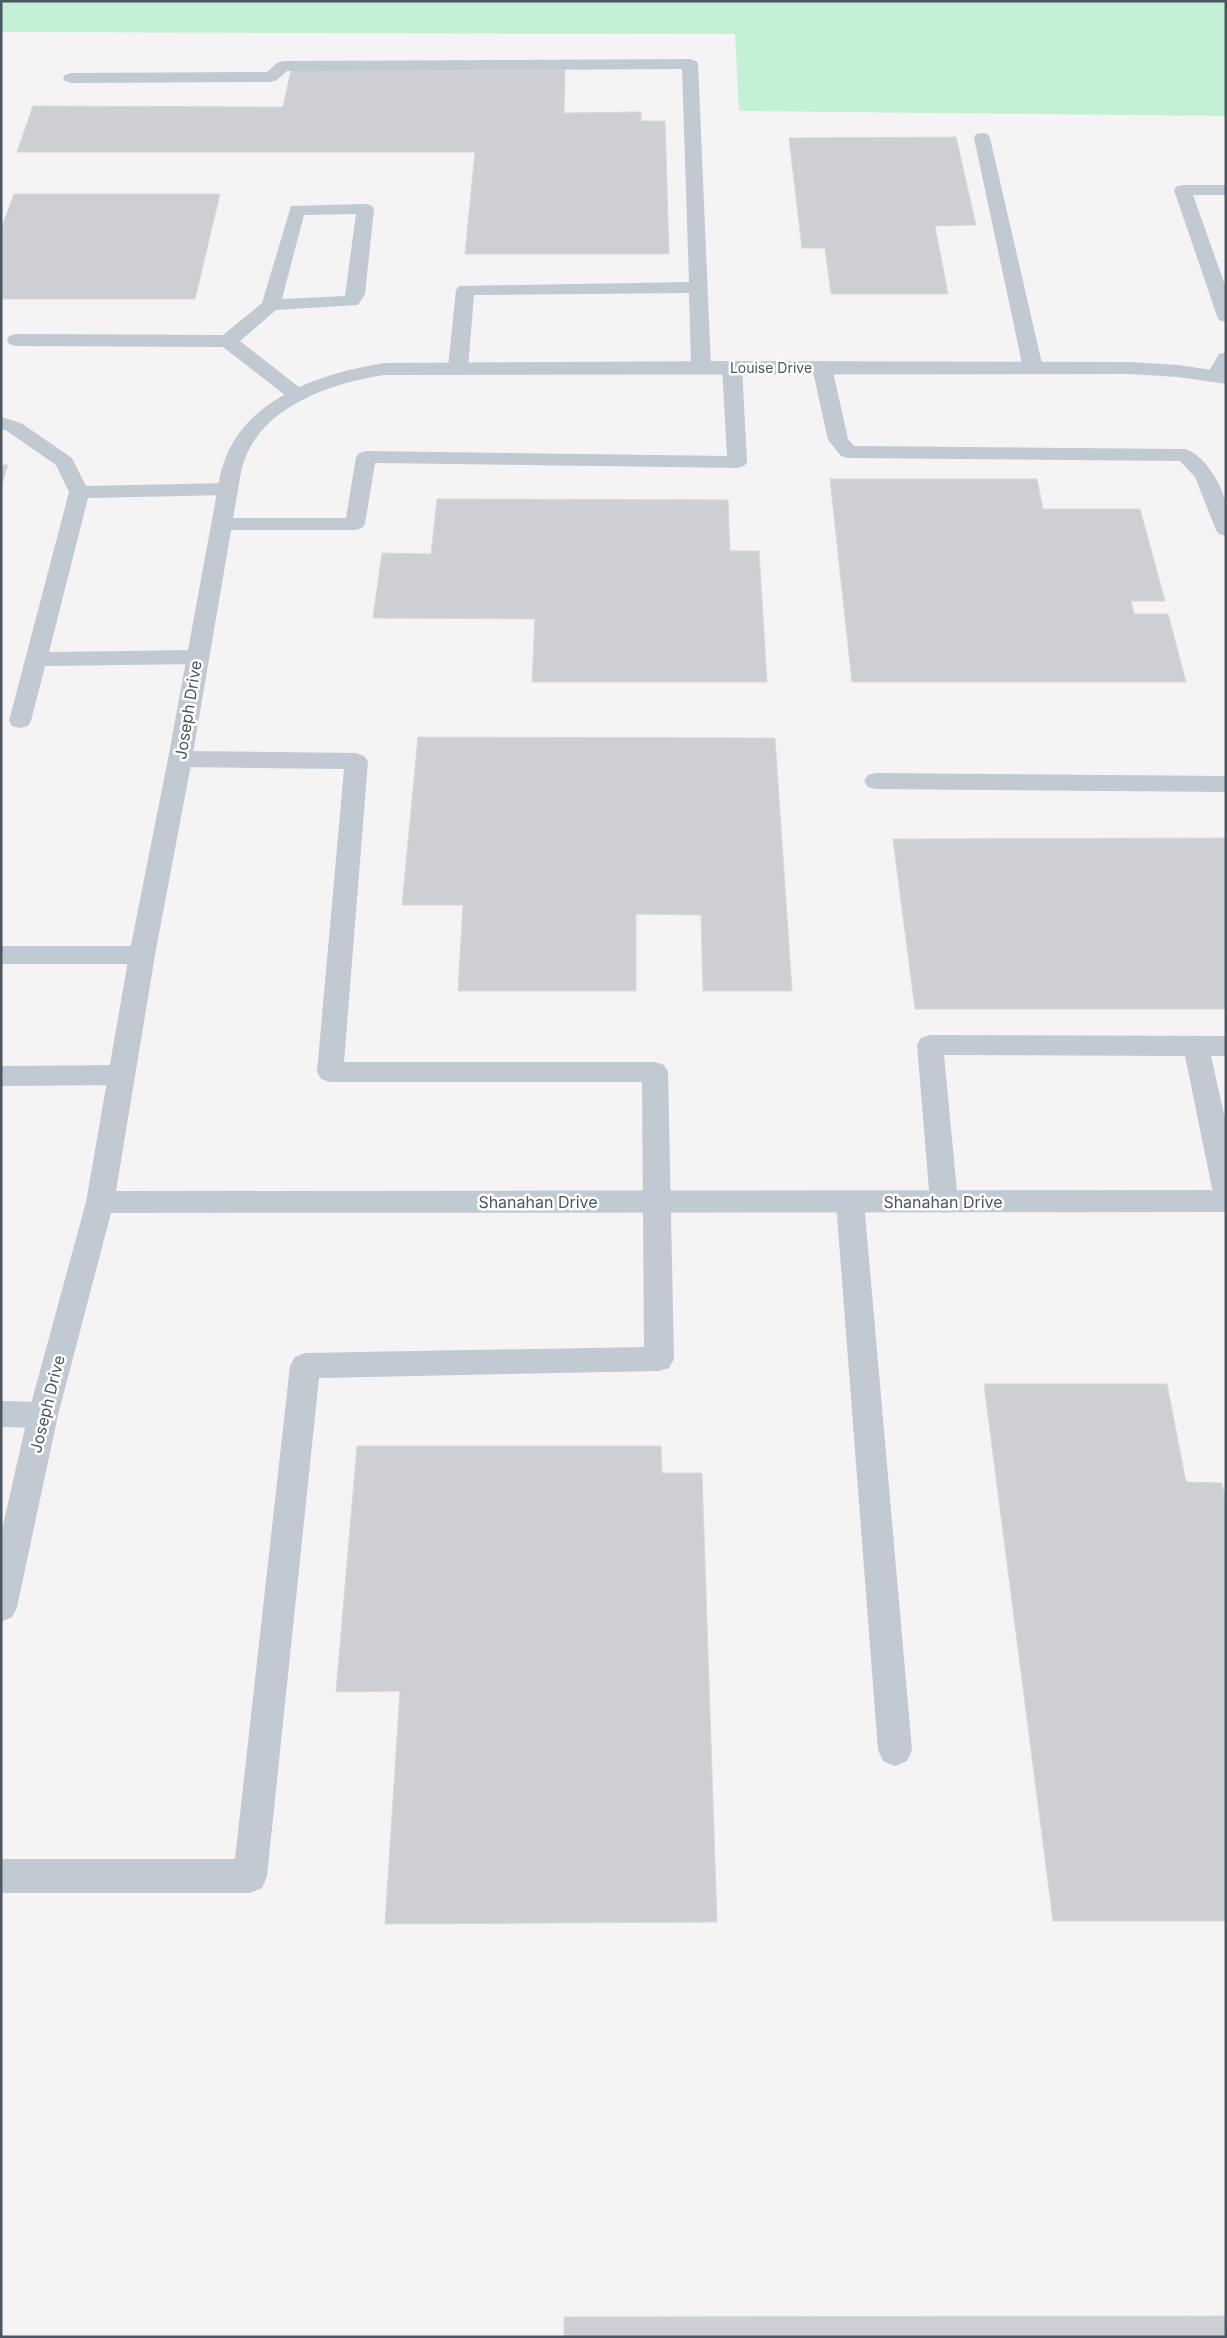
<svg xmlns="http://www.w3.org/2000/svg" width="1227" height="2338" font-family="Inter,sans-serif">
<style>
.green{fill:#c3f1d5}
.building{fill:#cdcfd5;stroke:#d7d9de}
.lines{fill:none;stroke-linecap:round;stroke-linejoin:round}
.lane{fill:#c1cad2;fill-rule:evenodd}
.street{fill:#c1cad2;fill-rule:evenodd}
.labels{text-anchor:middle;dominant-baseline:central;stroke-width:5;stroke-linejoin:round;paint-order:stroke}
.far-street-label{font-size:14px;fill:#4a5661;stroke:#fff}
.street-label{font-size:16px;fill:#4a5661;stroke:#fff}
</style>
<rect width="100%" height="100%" fill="#f5f3f3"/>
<polygon class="green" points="1,1 1226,1 1226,116 739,111 735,34 1,32"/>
<g class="building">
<polygon points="291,70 565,70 564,113 641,112 641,121 665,121 669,254 465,254 475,152 17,152 33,106 283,107"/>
<polygon points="956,137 976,225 935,226 948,294 831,294 825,248 802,248 789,138"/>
<polygon points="14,194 220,194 195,299 1,299 1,229"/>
<polygon points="1,465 8,465 1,487"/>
<polygon points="830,479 1037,479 1043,509 1140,509 1165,601 1131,601 1134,614 1168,614 1186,682 852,682"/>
<polygon points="437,499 728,500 730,551 759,551 767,682 532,682 535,619 373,618 382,553 431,554"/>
<polygon points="418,737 775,738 792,991 703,991 701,915 636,914 636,991 458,991 463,905 402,905"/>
<polygon points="1226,838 1226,1009 915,1009 893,839"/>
<polygon points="984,1384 1167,1384 1186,1482 1222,1483 1226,1502 1226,1921 1053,1921"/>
<polygon points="357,1446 661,1446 662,1473 702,1473 717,1922 385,1924 400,1691 336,1692"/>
<polygon points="1226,2316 1226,2337 564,2337 564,2317"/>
</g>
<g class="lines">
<g class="lane">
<polygon points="690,59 696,61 698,64 711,367 708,371 701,373 694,371 691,367 689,293 474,295 468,368 465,372 458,374 451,372 448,368 456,290 459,286 689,282 682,69 287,71 277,80 271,82 71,83 65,81 63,78 65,75 71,73 267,72 277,63 283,61"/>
<polygon points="982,133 988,134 990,138 1043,368 1040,372 1033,374 1026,372 1023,368 974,138 976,134"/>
<polygon points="1183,185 1226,185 1226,195 1193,195 1226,288 1226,322 1219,320 1217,316 1174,190 1177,186"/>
<path d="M365,204L371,205L374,209L365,294L358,305L276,310L240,341L304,391L307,395L304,399L297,401L290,399L223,347L16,346L9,344L7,340L9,336L16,334L223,335L262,303L291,206ZM356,214L345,296L282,299L304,215Z"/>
<polygon points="1226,352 1226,376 1223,380 1216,382 1209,380 1206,376 1219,354"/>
<polygon points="732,361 739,363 742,367 747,462 744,466 737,468 375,463 365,524 362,528 355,530 222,530 215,528 212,524 215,520 222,518 346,518 356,457 359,453 366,451 727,456 722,367 725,363"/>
<path d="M822,361L829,363L832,367L848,439L854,446L1185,449C1204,454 1223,486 1226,504C1227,514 1226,526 1226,536L1219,534L1216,530L1195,477L1180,461L848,458L841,456L828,440L812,367L815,363Z"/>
<polygon points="1,417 21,423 72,458 86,486 228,483 235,485 238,489 235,493 228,495 88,498 49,652 197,650 205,652 208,657 205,662 197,664 45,666 31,721 28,726 20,728 12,726 9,721 69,492 56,465 7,431 1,429"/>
<polygon points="180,751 356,753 364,756 368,761 344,1062 655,1062 664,1065 668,1072 674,1359 669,1368 659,1371 319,1378 267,1876 262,1888 250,1893 1,1893 1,1859 235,1859 290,1366 295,1357 305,1353 644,1347 642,1082 330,1082 321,1079 317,1072 344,769 180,767 172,764 168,759 172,754"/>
<polygon points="876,773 1226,776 1226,792 876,789 868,787 864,781 868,775"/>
<polygon points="1,946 142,946 151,949 155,955 151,961 142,964 1,964"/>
<polygon points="930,1035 1226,1036 1226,1056 1211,1056 1226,1123 1226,1199 1216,1196 1212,1188 1185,1056 944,1055 958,1202 954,1210 944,1213 934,1210 930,1202 917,1045 921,1038"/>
<polygon points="122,1065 131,1068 135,1075 131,1082 122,1085 1,1086 1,1066"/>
<polygon points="850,1191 860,1194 864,1202 912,1750 907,1761 895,1766 883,1761 878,1750 836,1202 840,1194"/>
<polygon points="1,1401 43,1402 54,1406 58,1415 54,1424 43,1428 1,1427"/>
</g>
<path class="street" d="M732,361L1129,362L1178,365L1226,372V384L1178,377L1129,374L384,375C328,384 255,408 241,472L192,759L155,955L116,1191L1226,1190V1212L111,1213L58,1415L17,1607L12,1617L1,1622V1534L28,1415L86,1202L129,955L168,759L220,476C236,401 317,374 384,363Z"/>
</g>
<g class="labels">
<g class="far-street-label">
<text x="771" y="367">Louise Drive</text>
</g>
<g class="street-label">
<text transform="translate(188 710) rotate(-81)">Joseph Drive</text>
<text x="538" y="1202">Shanahan Drive</text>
<text x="943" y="1202">Shanahan Drive</text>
<text transform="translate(47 1404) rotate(-76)">Joseph Drive</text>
</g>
</g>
<rect width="1227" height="2338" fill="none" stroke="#4a5661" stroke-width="5"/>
</svg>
